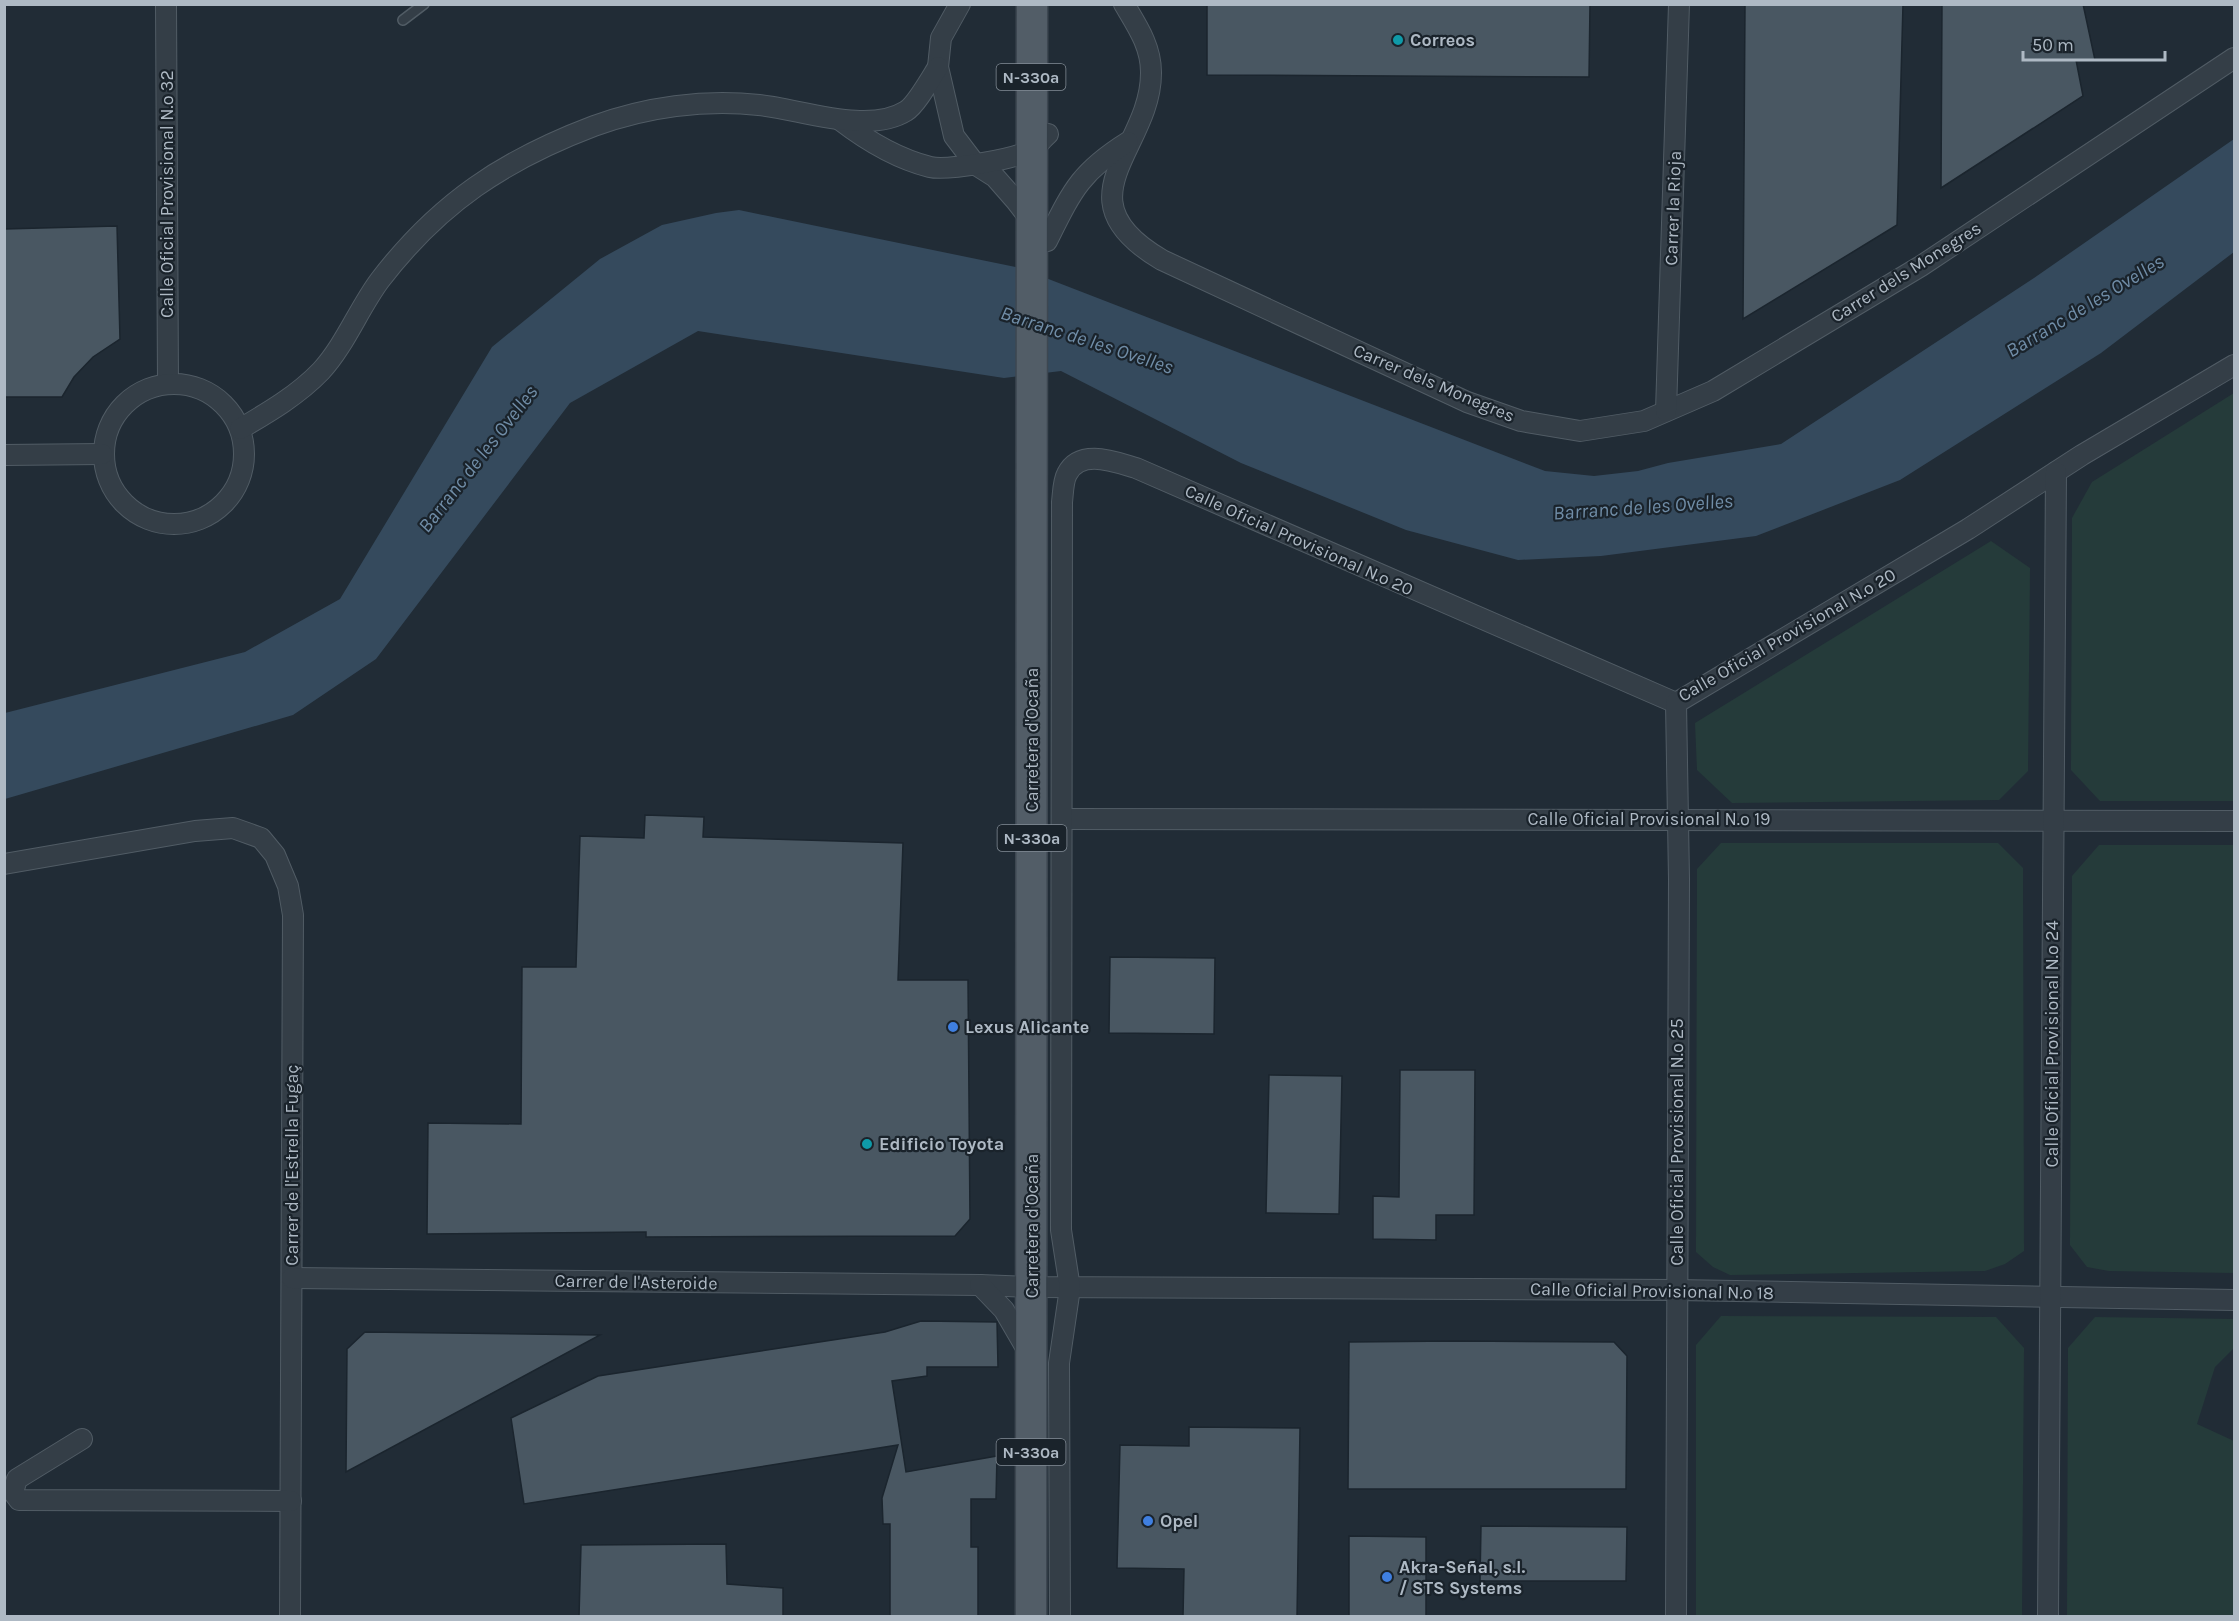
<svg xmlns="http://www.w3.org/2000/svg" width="2239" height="1621" font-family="Karla,sans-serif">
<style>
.green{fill:#253b3a}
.water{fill:#354a5d}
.building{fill:#495762;stroke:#1b252e;stroke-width:1.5}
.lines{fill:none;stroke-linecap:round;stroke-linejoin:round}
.lane-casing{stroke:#515c65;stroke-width:12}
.street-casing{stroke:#515c65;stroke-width:22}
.primary-casing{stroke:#3d4751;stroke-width:33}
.lane{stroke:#343e47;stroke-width:9}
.street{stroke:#343e47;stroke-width:20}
.primary{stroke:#525d67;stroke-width:30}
.culture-dot{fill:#0f9aa8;stroke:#1a232b;stroke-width:2}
.shop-dot{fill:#3f7fe0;stroke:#1a232b;stroke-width:2}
.labels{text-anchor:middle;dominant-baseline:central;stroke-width:4.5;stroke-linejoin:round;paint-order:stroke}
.shield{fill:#1a232b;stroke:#828c96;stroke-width:1.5}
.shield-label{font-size:16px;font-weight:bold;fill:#aeb9c4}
.poi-label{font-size:18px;font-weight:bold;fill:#aeb9c4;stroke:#1a232b;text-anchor:start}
.street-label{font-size:18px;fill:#aeb9c4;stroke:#1a232b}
.water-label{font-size:20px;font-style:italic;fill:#708da7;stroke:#1a232b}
</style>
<rect width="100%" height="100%" fill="#212c36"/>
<g class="green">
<polygon points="2234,393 2234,801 2100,801 2071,770 2072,518 2092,482"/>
<polygon points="1991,541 2030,568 2028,771 1999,800 1732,803 1697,770 1695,723"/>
<polygon points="1721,843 1998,843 2023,868 2024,1251 2005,1264 1985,1271 1730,1275 1713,1267 1696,1252 1697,869"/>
<polygon points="2099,845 2234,845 2234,1273 2109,1271 2087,1267 2070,1245 2072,876"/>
<polygon points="1721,1316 1996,1317 2024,1348 2022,1616 1696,1616 1696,1345"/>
<polygon points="2095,1317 2234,1319 2234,1348 2215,1367 2197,1424 2234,1441 2234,1616 2067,1616 2068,1348"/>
</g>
<polygon class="water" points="2234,139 2234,252 2101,353 1900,480 1756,536 1601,556 1518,560 1406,530 1241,463 1061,371 1004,378 698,331 570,403 376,659 293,715 5,799 5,713 245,652 340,599 492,347 600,259 662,225 716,213 739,210 1020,268 1545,471 1594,476 1638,471 1668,463 1781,444 2034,278"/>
<g class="building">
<polygon points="1207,4 1590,4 1589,77 1207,75"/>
<polygon points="1745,4 1903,4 1897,225 1743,319"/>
<polygon points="1942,4 2083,4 2095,60 2076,60 2083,96 1941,188"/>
<polygon points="117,226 120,339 93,357 74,377 62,397 4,397 4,229"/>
<polygon points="645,815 704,817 703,837 903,843 898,980 968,980 970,1219 955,1236 646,1237 646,1232 427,1234 428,1123 521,1124 522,967 576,967 580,836 644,838"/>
<polygon points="1110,957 1215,958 1214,1034 1109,1033"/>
<polygon points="1400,1070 1475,1070 1474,1215 1436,1215 1436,1240 1373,1239 1373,1196 1399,1197"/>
<polygon points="1269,1075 1342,1076 1339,1214 1266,1213"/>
<polygon points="921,1321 997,1322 998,1367 927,1367 927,1376 892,1381 906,1472 997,1456 996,1499 971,1499 971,1547 978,1547 978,1617 890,1617 890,1524 883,1524 882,1498 898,1445 524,1504 511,1418 598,1376 885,1332"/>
<polygon points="365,1332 600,1335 346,1472 347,1349"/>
<polygon points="1456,1341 1614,1342 1627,1356 1626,1489 1348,1489 1349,1342"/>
<polygon points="1189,1427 1300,1428 1297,1617 1183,1617 1184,1569 1117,1568 1120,1445 1189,1446"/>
<polygon points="1481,1526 1627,1527 1626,1581 1480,1581"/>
<polygon points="1349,1536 1426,1537 1426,1617 1349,1617"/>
<polygon points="726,1544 727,1584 783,1588 783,1617 579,1617 581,1545"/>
</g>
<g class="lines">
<defs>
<polyline id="lane" points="403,20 424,4"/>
<g id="street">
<polyline points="166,4 168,383"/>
<polyline points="960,4 941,38 938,67 954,136 976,165 995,177 1016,201 1033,223"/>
<path d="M1124,4C1137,26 1151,46 1151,72C1152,149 1056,198 1162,260L1467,402L1521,421L1580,431L1644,421L1713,391L1921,266L2234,58"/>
<path d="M840,120C866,140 898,159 930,167C947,171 1015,159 1031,150C1037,147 1042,139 1048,134"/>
<path d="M1047,241C1072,191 1080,172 1128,142"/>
<circle cx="174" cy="454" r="70"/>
<polyline points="1666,411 1679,4"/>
<path d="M240,429C269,412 298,395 321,371C345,345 359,308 380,280C439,203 504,160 594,126C646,107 704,99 759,105C800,109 868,135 906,111C916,105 931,78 938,67"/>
<polyline points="4,455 102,454"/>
<polyline points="1064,819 2234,821"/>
<polyline points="4,864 195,831 233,828 261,838 275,855 288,886 293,915 290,1616"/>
<polyline points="292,1278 980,1285 1032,1287 1676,1290 2234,1300"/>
<polyline points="980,1285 1004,1310 1029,1353"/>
<polyline points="82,1439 17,1479 13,1492 19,1500 291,1501"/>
<path d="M1060,1616L1059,1363L1070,1288L1061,1230L1062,502C1063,494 1063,481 1067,474C1080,448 1115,462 1136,468L1676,703L1968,529L2082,455L2234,365"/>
<polyline points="1676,1616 1679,879 1676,703"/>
<polyline points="2048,1616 2056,472"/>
</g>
<polyline id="primary" points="1031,1616 1032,4"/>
</defs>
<use href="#lane" class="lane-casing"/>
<use href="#street" class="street-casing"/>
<use href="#primary" class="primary-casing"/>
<use href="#lane" class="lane"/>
<use href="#street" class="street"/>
<use href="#primary" class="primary"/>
</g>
<g class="culture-dot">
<circle cx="1398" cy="40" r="6"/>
<circle cx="867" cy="1144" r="6"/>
</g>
<g class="shop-dot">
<circle cx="953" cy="1027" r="6"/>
<circle cx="1148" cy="1521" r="6"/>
<circle cx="1387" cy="1577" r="6"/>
</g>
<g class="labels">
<g class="shield">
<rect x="996.5" y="64" width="69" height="26" rx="4.5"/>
<rect x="997.5" y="825" width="69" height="26" rx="4.5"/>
<rect x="996.5" y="1439" width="69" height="26" rx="4.5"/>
</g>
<g class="shield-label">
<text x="1031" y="77">N-330a</text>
<text x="1032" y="838">N-330a</text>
<text x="1031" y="1452">N-330a</text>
</g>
<g class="poi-label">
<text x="1410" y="40">Correos</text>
<text x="965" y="1027">Lexus Alicante</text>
<text x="879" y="1144">Edificio Toyota</text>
<text x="1160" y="1521">Opel</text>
<text x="1399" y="1567">Akra-Señal, s.l.<tspan x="1399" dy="21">/ STS Systems</tspan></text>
</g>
<g class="street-label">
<text transform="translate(167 194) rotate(-90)">Calle Oficial Provisional N.º 32</text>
<text transform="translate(1673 208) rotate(-88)">Carrer la Rioja</text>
<text transform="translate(1906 272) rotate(-32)">Carrer dels Monegres</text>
<text transform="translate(1434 383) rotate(23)">Carrer dels Monegres</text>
<text transform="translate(1299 540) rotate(24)">Calle Oficial Provisional N.º 20</text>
<text transform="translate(1787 635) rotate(-30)">Calle Oficial Provisional N.º 20</text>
<text transform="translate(1032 740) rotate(-90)">Carretera d'Ocaña</text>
<text x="1649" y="819">Calle Oficial Provisional N.º 19</text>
<text transform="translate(2052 1044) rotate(-90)">Calle Oficial Provisional N.º 24</text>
<text transform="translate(1677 1142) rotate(-90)">Calle Oficial Provisional N.º 25</text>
<text transform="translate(292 1165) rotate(-90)">Carrer de l'Estrella Fugaç</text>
<text transform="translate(1032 1226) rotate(-90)">Carretera d'Ocaña</text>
<text transform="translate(636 1282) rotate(1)">Carrer de l'Asteroide</text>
<text transform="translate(1652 1291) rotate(1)">Calle Oficial Provisional N.º 18</text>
</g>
<g class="water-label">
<text transform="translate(2085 306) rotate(-31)">Barranc de les Ovelles</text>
<text transform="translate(1087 340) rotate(18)">Barranc de les Ovelles</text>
<text transform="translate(478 459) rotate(-52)">Barranc de les Ovelles</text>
<text transform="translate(1643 507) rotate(-4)">Barranc de les Ovelles</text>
</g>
</g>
<rect width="2239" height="1621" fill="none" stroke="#aeb9c4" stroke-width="12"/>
<path d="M2023 51v9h142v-9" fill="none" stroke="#aeb9c4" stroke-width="3"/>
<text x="2032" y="51" font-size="18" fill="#aeb9c4" stroke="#1a232b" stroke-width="4.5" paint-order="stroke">50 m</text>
</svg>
